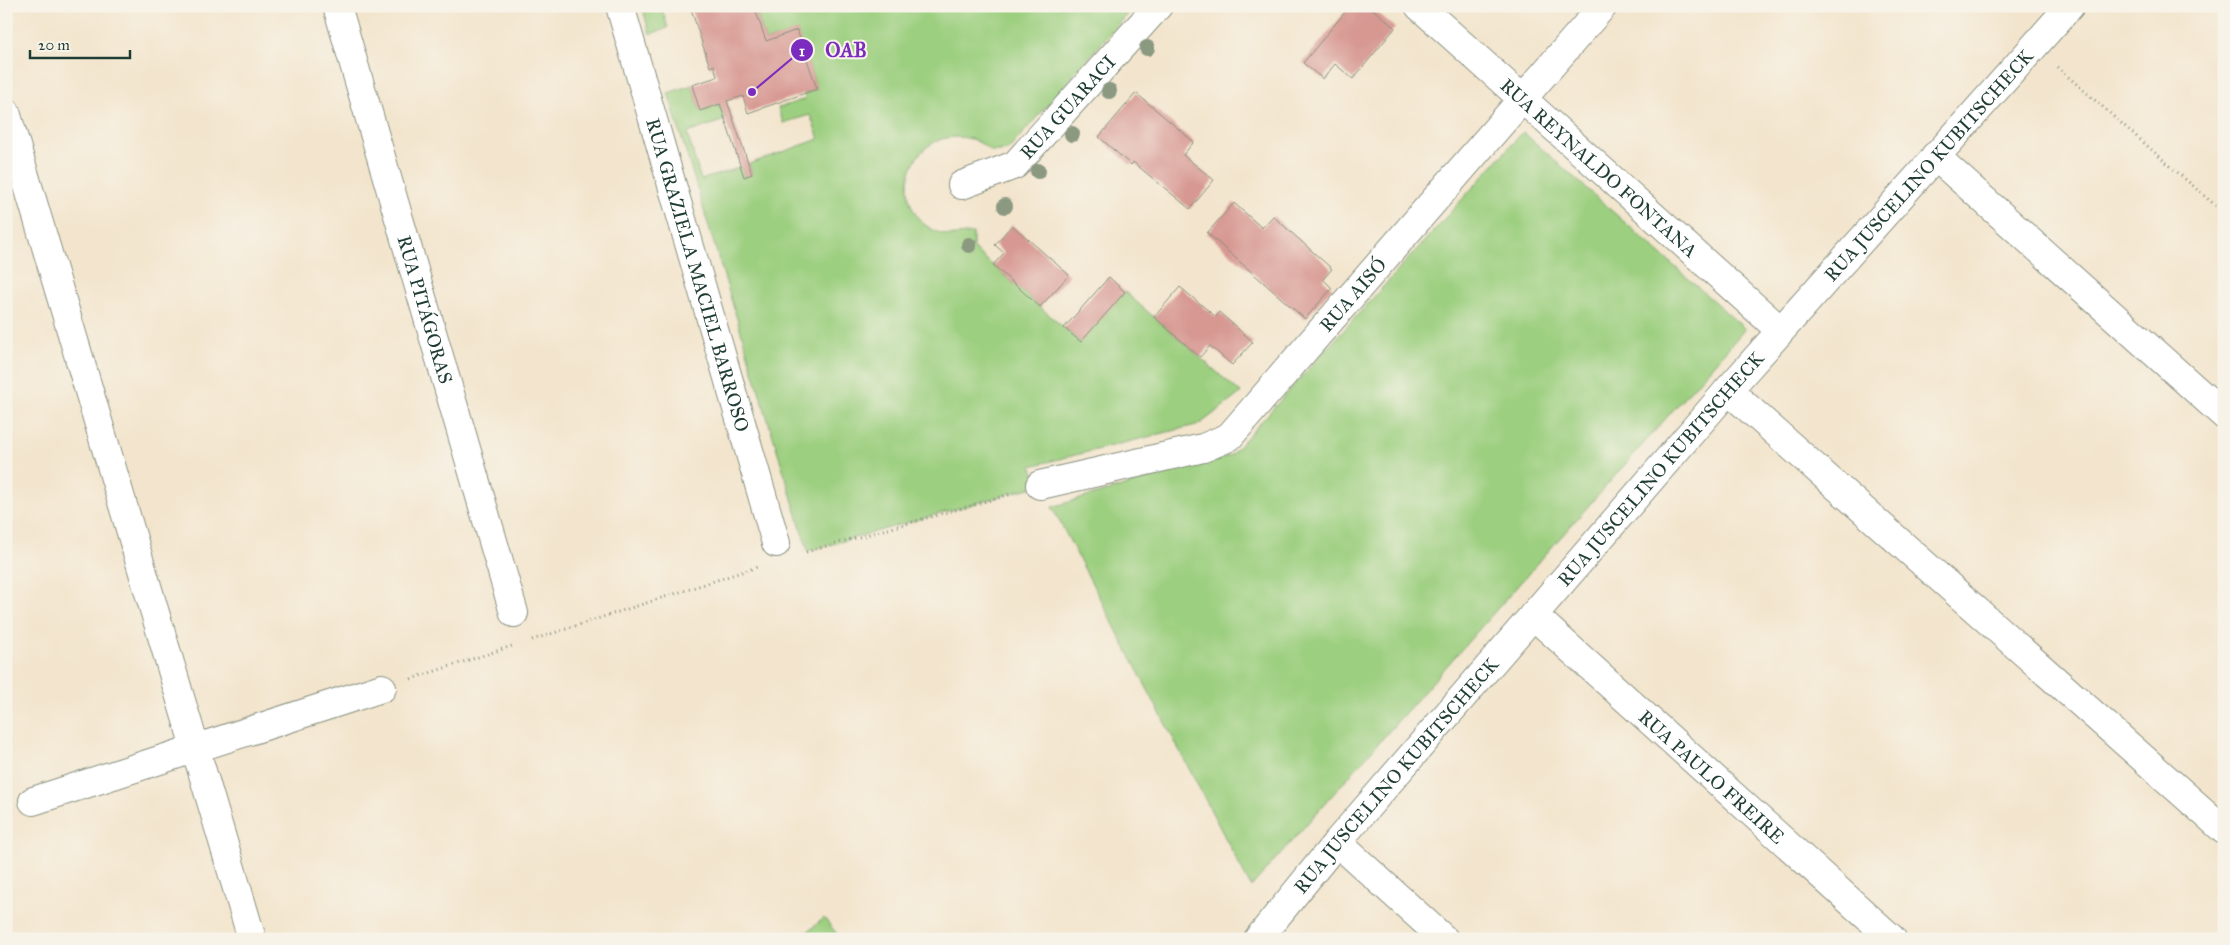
<svg xmlns="http://www.w3.org/2000/svg" width="2230" height="945" font-family="'IM FELL Great Primer',serif">
<style>
.green{fill:#9ccf7f;stroke:#5e865a}
.building{fill:#d79892}
.lines{fill:none;stroke-linecap:round;stroke-linejoin:round}
.minor-casing{stroke:#899180;stroke-width:30}
.path{stroke:#899180;stroke-width:3;stroke-dasharray:1 4;stroke-linecap:butt}
.minor{stroke:#fff;stroke-width:28}
.tree{fill:#8c9981}
.labels{text-anchor:middle;dominant-baseline:central;stroke-width:4;stroke-linejoin:round;paint-order:stroke}
.street-label{font-size:19px;fill:#1f3d34;stroke:#f7f3e8}
.leader{fill:none;stroke:#7b2cbf;stroke-width:2}
.callout-dot{fill:#7b2cbf;stroke:#f7f3e8;stroke-width:2}
.mark-label{font-size:15px;text-anchor:middle;font-weight:bold;fill:#fff}
.callout-label{font-size:20px;text-anchor:middle;font-weight:bold;fill:#7b2cbf;stroke:#f7f3e8;stroke-width:4;stroke-linejoin:round;paint-order:stroke}
</style>
<rect width="100%" height="100%" fill="#f7f3e8"/>
<filter id="ink" filterUnits="userSpaceOnUse"><feTurbulence type="fractalNoise" baseFrequency=".02" numOctaves="2"/><feDisplacementMap in="SourceGraphic" scale="10" xChannelSelector="R" yChannelSelector="G"/><feConvolveMatrix kernelMatrix="1 2 1 2 8 2 1 2 1" color-interpolation-filters="sRGB"/></filter>
<filter id="wash" filterUnits="userSpaceOnUse"><feTurbulence type="fractalNoise" baseFrequency=".0096" numOctaves="4" result="noise"/><feDisplacementMap in="SourceGraphic" scale="20" xChannelSelector="R" yChannelSelector="G"/><feGaussianBlur stdDeviation="1.12" result="paint"/><feColorMatrix in="noise" values="0 0 0 0 0 0 0 0 0 0 0 0 0 0 0 0 0 1.4 0 .05"/><feComposite in="paint" operator="in"/></filter>
<g filter="url(#wash)">
<rect width="100%" height="100%" fill="#f3e5cd"/>
<g class="green">
<polygon points="642,6 661,6 668,28 650,34"/>
<path d="M754,6H1134L1008,150C1003,150 997,152 992,151C988,150 984,145 980,143C971,137 956,136 946,138C898,149 894,220 943,234C953,237 963,234 973,233V248L1080,342L1125,292L1241,393L1200,424L1031,466L1040,485L808,551L668,93L692,85L700,111L720,104L725,120L687,133L701,180L741,167L744,177L752,174L749,164L819,139L810,115L783,123L778,108L805,99L804,94L817,89L797,31L766,41Z"/>
<polygon points="1523,132 1745,329 1251,887 1052,507 1231,455"/>
<polygon points="824,918 841,939 799,939"/>
</g>
<g id="blocks">
<g class="building">
<polygon points="690,6 754,6 766,41 797,30 817,89 748,113 743,96 727,101 752,174 744,177 720,104 700,111 692,85 717,77 714,65 710,67"/>
<polygon points="1350,6 1369,6 1395,28 1353,79 1335,64 1323,79 1303,63"/>
<polygon points="1136,93 1194,142 1183,155 1214,180 1190,209 1133,162 1131,165 1099,137"/>
<polygon points="1234,203 1262,228 1273,216 1332,269 1323,279 1332,288 1305,319 1207,233"/>
<polygon points="1012,225 1069,275 1040,307 993,265 1004,253 995,245"/>
<polygon points="1109,277 1125,292 1081,342 1064,328"/>
<polygon points="1180,287 1216,317 1219,312 1253,342 1232,365 1210,346 1200,357 1154,317"/>
</g>
</g>
</g>
<g filter="url(#ink)">
<use href="#blocks" fill-opacity="0" stroke="#899180" stroke-width="1"/>
<g class="lines">
<defs>
<g id="minor">
<path id="s1" d="M337,6L514,613"/>
<path id="s2" d="M620,6L776,543"/>
<path id="s3" d="M1419,6L1780,330"/>
<polyline points="6,112 252,939"/>
<polyline points="1935,156 2224,415"/>
<path id="s4" d="M962,185L1015,165L1158,6"/>
<polyline points="1728,390 2224,830"/>
<path id="s5" d="M1040,485L1203,448L1229,437L1603,6"/>
<path id="s6" d="M1533,615L1892,939"/>
<polyline points="33,801 382,688"/>
<polyline points="1337,842 1444,939"/>
<path id="s7" d="M1258,939L1337,842L1728,390L2070,6"/>
</g>
</defs>
<use href="#minor" class="minor-casing"/>
<g class="path">
<polyline points="2057,67 2224,213"/>
<polyline points="806,552 1012,494"/>
<polyline points="532,640 757,567"/>
<polyline points="411,679 515,645"/>
</g>
<use href="#minor" class="minor"/>
</g>
<g class="tree">
<circle cx="1147" cy="48" r="8"/>
<circle cx="1109" cy="91" r="8"/>
<circle cx="1072" cy="134" r="8"/>
<circle cx="1038" cy="171" r="8"/>
<circle cx="1005" cy="206" r="8"/>
<circle cx="969" cy="245" r="8"/>
</g>
</g>
<g class="labels">
<g class="street-label">
<text stroke="none"><textPath href="#s4" startOffset="135">RUA GUARACI</textPath></text>
<text stroke="none"><textPath href="#s7" startOffset="1024">RUA JUSCELINO KUBITSCHECK</textPath></text>
<text stroke="none"><textPath href="#s3" startOffset="242">RUA REYNALDO FONTANA</textPath></text>
<text stroke="none"><textPath href="#s2" startOffset="280">RUA GRAZIELA MACIEL BARROSO</textPath></text>
<text stroke="none"><textPath href="#s5" startOffset="384">RUA AISÓ</textPath></text>
<text stroke="none"><textPath href="#s1" startOffset="316">RUA PITÁGORAS</textPath></text>
<text stroke="none"><textPath href="#s7" startOffset="619">RUA JUSCELINO KUBITSCHECK</textPath></text>
<text stroke="none"><textPath href="#s7" startOffset="214">RUA JUSCELINO KUBITSCHECK</textPath></text>
<text stroke="none"><textPath href="#s6" startOffset="241">RUA PAULO FREIRE</textPath></text>
</g>
</g>
<path class="leader" d="M752 92L802 50"/>
<g class="callout-dot">
<circle cx="752" cy="92" r="5"/>
<circle cx="802" cy="50" r="12"/>
</g>
<g class="mark-label">
<text x="802" y="56">1</text>
</g>
<g class="callout-label">
<text x="846" y="57">OAB</text>
</g>
<rect width="2230" height="945" fill="none" stroke="#f7f3e8" stroke-width="25"/>
<path d="M30 50v8h100v-8" fill="none" stroke="#1f3d34" stroke-width="2.5"/>
<text x="38" y="50" font-size="15" fill="#1f3d34" stroke="#f7f3e8" stroke-width="4" paint-order="stroke">20 m</text>
</svg>
